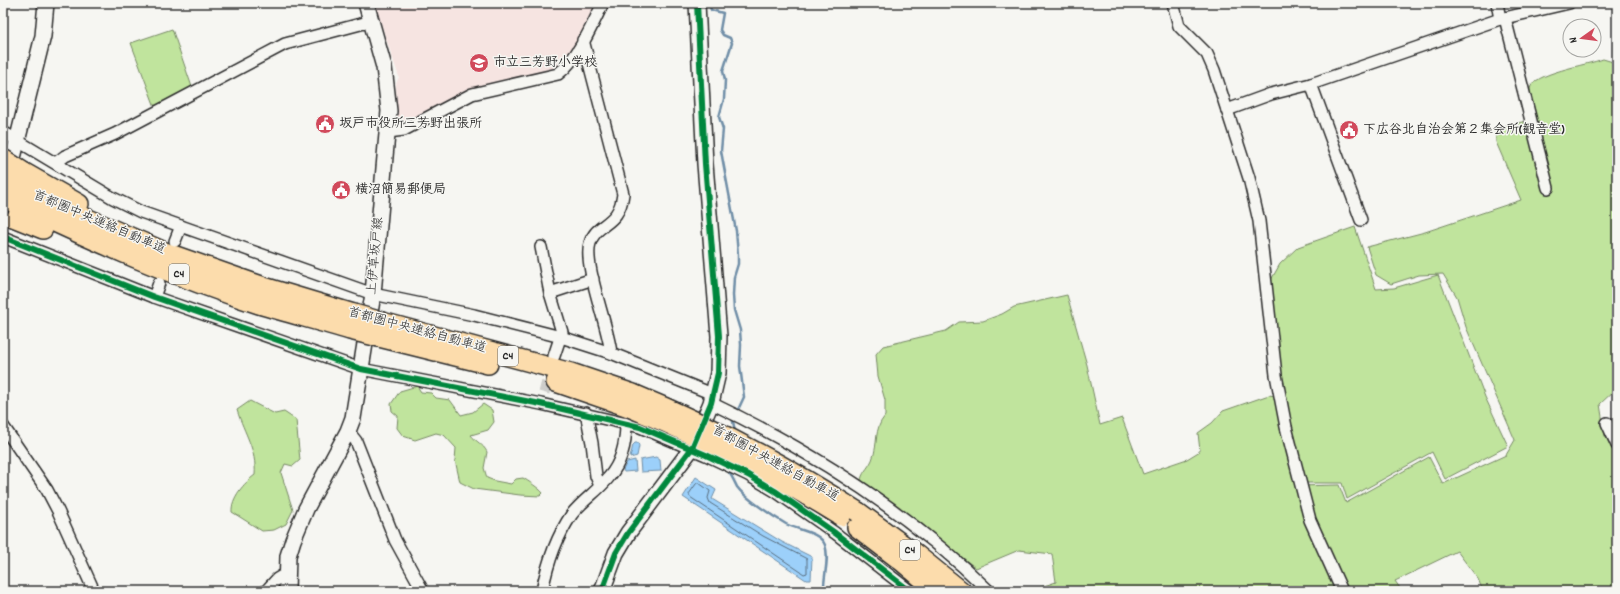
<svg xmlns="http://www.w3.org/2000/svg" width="1620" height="594" font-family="Dekko,'Klee One',sans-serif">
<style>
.built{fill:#f6e4e1}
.green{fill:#c0e49d;stroke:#768864}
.water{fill:#9cd0fa;stroke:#6f8ea7}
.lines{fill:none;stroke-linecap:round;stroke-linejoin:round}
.shore{stroke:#586d7e;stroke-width:1}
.stream{stroke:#6f8ea7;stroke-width:2.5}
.street-tunnel{stroke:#cdcdca;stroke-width:11;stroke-dasharray:11 5.5;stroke-linecap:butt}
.street-casing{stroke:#2b2b2b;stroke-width:14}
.secondary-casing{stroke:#2b2b2b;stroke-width:18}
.highway-casing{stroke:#2b2b2b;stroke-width:22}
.street{stroke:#f6f6f2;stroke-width:11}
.secondary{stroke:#f6f6f2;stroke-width:15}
.highway{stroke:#fcdcac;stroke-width:19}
.highway-bridge-casing{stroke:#2b2b2b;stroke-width:22;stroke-linecap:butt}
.highway-bridge{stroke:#fcdcac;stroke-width:19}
.cycleway-casing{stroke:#f6f6f2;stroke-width:8}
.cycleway{stroke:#00873e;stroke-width:6}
.labels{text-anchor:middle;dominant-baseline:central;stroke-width:3;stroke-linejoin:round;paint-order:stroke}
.shield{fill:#f6f6f2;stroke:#686867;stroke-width:1}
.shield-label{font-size:12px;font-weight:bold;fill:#2b2b2b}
.poi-label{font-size:13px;font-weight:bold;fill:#2b2b2b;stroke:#f6f6f2;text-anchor:start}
.street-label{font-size:13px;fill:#2b2b2b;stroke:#f6f6f2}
</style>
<rect width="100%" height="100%" fill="#f6f6f2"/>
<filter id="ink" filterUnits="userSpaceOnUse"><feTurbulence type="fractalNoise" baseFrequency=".025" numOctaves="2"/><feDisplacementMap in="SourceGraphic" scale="8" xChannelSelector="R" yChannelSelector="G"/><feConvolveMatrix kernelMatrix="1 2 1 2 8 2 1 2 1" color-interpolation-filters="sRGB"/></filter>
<g filter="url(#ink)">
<polygon class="built" points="374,3 600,3 575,47 556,70 523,79 414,121 413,118 397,123 396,84 399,77"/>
<g class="green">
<polygon points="172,29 192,87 155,107 131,43"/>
<path d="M1603,59L1613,62L1617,87V141L1612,148L1617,150V186L1613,194L1617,206V388L1600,404L1605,436L1617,457V591H1483L1478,579L1457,551L1395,581L1402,591H1029L1056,582L1052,554L1019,550L976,568L861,482C861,473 868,469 872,460C879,443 873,430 885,416V400L878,376L876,354L883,346L946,331L959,322L983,321L1002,314L1014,307L1067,295L1087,365L1100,425L1122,418L1143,474L1187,459L1200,451L1198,433L1212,423L1223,411L1269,395L1275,396L1297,486L1339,485L1346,503L1429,457L1443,484L1506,455L1515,440L1466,327L1457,297L1443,274L1419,275L1391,284L1376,275L1367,247L1425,232L1521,200L1496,142L1495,131L1505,126L1526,121C1528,118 1531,114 1532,110C1534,104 1529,95 1530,89C1532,73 1588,65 1603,59Z"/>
<polygon points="1355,227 1376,289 1394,288 1438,275 1485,397 1508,446 1445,479 1432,452 1347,499 1342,483 1304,483 1281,383 1271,280 1280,264 1298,247"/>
<path d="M417,386L421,392L431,393L436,398L450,400L461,415L473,412L483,404L492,410L494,422L488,430L471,435C476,442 483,444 487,452L484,468L487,478L495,481L511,484L516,479L523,478C528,481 539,488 543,493L540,496L520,495L474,489L460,482L455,460L456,448L444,435L436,433L415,440L403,436L397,428L398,416L392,411L391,404L400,391Z"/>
<path d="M250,401L275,414L284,412L296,420L300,460L293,466L285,464L281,473L293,510L286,524L274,530L262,531L232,512C231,498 244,483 255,475C257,450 244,433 237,410Z"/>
</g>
<g class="water">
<polygon points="635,443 638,443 639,446 637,456 630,458 633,445"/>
<polygon points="656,457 660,460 661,471 641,472 640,460"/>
<polygon points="635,460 636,471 624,472 623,470 627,462"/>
<polygon points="696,477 716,490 712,499 782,542 812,557 811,580 806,580 683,497"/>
</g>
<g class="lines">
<polygon class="shore" points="699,483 710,491 708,498 710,503 763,536 807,559 807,573 804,574 690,497 689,494 696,484"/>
<g class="stream">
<polyline points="709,3 711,10 723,13 720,30 723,35 730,38 732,43 723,71 725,80 724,99 719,117 723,129 721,151 736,231 738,255 738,264 734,277 733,295 734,310 740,330 741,345 740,366 744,397 737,412"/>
<polyline points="732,417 735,431"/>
<path d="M728,471C732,476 734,481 737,487C745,498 774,517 786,524C797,530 820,532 825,545C830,559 823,577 824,591"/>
</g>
<polyline class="street-tunnel" points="544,393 550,370"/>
<defs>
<g id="street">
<polyline points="1173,3 1179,26 1207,54 1214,70 1249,178 1259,221 1276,375 1286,427 1310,520 1342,591"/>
<polyline points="1497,3 1500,19"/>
<polyline points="1505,18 1548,188"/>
<path d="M583,40L623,194C619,227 597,221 590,243C583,265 608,325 611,353"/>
<polyline points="1311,84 1361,220"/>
<polyline points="1227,110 1271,94 1311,84 1500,19 1569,3"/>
<polyline points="3,132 113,198 141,212 373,294 474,315 561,337 611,353 705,391"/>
<path d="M388,132L404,130L472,94L558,74C577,60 593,24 603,3"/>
<polyline points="57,162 65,156 115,134 285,44 372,21"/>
<polyline points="3,237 154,297 361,369 541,404 640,427 706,455 748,475 775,491 835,533 910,591"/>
<polyline points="175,241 181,226"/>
<polyline points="541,247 550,293 562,332 554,356"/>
<polyline points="550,293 593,279"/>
<polyline points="154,297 159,283"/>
<path d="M711,403C812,451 908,512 989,591"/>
<polyline points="586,413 592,443 596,476 600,486"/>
<polyline points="1607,423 1617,445"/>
<polyline points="3,426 47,490 58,511 94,591"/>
<polyline points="348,431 356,441 395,540 423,591"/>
<polyline points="266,591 277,579 287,573"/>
<path d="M542,591C547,565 557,536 572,514C583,500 598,491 609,477C622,462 626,443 626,423"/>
</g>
<g id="secondary">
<polyline points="9,174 43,36 46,3"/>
<polyline points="287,591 288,556 293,540 306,509 348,431 353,418 373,294 389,111 384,67 366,3"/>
<polyline points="602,591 616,553 628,533 692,448 711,403 718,373 719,336 705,164 697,3"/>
</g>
<g id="highway">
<polyline points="23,172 79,204"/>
<polyline points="19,189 167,253 264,287 354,314"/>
<path d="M14,203C94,241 175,277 259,304C289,313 320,321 350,330"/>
<polyline points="3,213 43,229"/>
<polyline points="382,322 571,373 633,394"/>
<polyline points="379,337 488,364"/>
<polyline points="556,382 629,407"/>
<polyline points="858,512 914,553 961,591"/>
<polyline points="857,527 904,563 937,591"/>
</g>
</defs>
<use href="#street" class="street-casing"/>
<use href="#secondary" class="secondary-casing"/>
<use href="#highway" class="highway-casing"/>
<use href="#street" class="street"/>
<use href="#secondary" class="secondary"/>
<use href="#highway" class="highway"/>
<defs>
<g id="highway-bridge">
<polyline points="3,159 23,172"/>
<polyline points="3,180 19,189"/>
<polyline points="3,197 14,203"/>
<polyline points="354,314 382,322"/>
<polyline points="350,330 379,337"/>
<path d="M633,394C714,427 785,465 858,512"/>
<path d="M629,407C704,437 772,473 841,516"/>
</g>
</defs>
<use href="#highway-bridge" class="highway-bridge-casing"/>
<use href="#highway-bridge" class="highway-bridge"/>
<defs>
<g id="cycleway">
<polyline points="3,237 154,297 361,369 541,404 640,427 706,455 748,475 775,491 835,533 910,591"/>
<polyline points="602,591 616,553 628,533 692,448 711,403 718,373 719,336 705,164 697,3"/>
</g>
</defs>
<use href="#cycleway" class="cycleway-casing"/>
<use href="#cycleway" class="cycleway"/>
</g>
</g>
<defs>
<symbol id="school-disc" viewBox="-11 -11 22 22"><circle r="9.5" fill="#d1495b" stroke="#f6f6f2"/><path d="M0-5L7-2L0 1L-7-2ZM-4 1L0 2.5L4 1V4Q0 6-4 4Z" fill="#fff"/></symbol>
<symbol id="civic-disc" viewBox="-11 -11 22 22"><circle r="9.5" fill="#d1495b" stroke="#f6f6f2"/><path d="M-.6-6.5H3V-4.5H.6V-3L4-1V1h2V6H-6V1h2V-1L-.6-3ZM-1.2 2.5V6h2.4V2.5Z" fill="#fff"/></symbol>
</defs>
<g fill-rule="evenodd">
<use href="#school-disc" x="468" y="52" width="22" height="22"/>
<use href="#civic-disc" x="314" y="113" width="22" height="22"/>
<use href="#civic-disc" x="1338" y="119" width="22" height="22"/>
<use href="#civic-disc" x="330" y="179" width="22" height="22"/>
</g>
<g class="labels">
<g class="shield">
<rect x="169" y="264" width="20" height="20" rx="3"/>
<rect x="498" y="346" width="20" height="20" rx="3"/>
<rect x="900" y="540" width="20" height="20" rx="3"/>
</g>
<g class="shield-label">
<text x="179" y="274">C4</text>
<text x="508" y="356">C4</text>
<text x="910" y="550">C4</text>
</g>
<g class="poi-label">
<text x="493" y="63">市立三芳野小学校</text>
<text x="339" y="124">坂戸市役所三芳野出張所</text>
<text x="1363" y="130">下広谷北自治会第２集会所(観音堂)</text>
<text x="355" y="190">横沼簡易郵便局</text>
</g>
<g class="street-label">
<text transform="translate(99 223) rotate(23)">首都圏中央連絡自動車道</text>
<text transform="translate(376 256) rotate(-85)">上伊草坂戸線</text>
<text transform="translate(417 331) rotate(15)">首都圏中央連絡自動車道</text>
<text transform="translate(775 464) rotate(29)">首都圏中央連絡自動車道</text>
</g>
</g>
<rect width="1620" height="594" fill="none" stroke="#f6f6f2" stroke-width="16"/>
<rect x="8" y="8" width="1604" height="578" fill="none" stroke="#2b2b2b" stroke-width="1.5" filter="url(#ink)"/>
<g transform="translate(1582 38) rotate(256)"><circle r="19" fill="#f6f6f2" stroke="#a5a5a2"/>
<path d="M0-3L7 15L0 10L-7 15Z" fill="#d1495b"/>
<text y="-6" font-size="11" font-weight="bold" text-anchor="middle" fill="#2b2b2b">N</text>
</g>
</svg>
